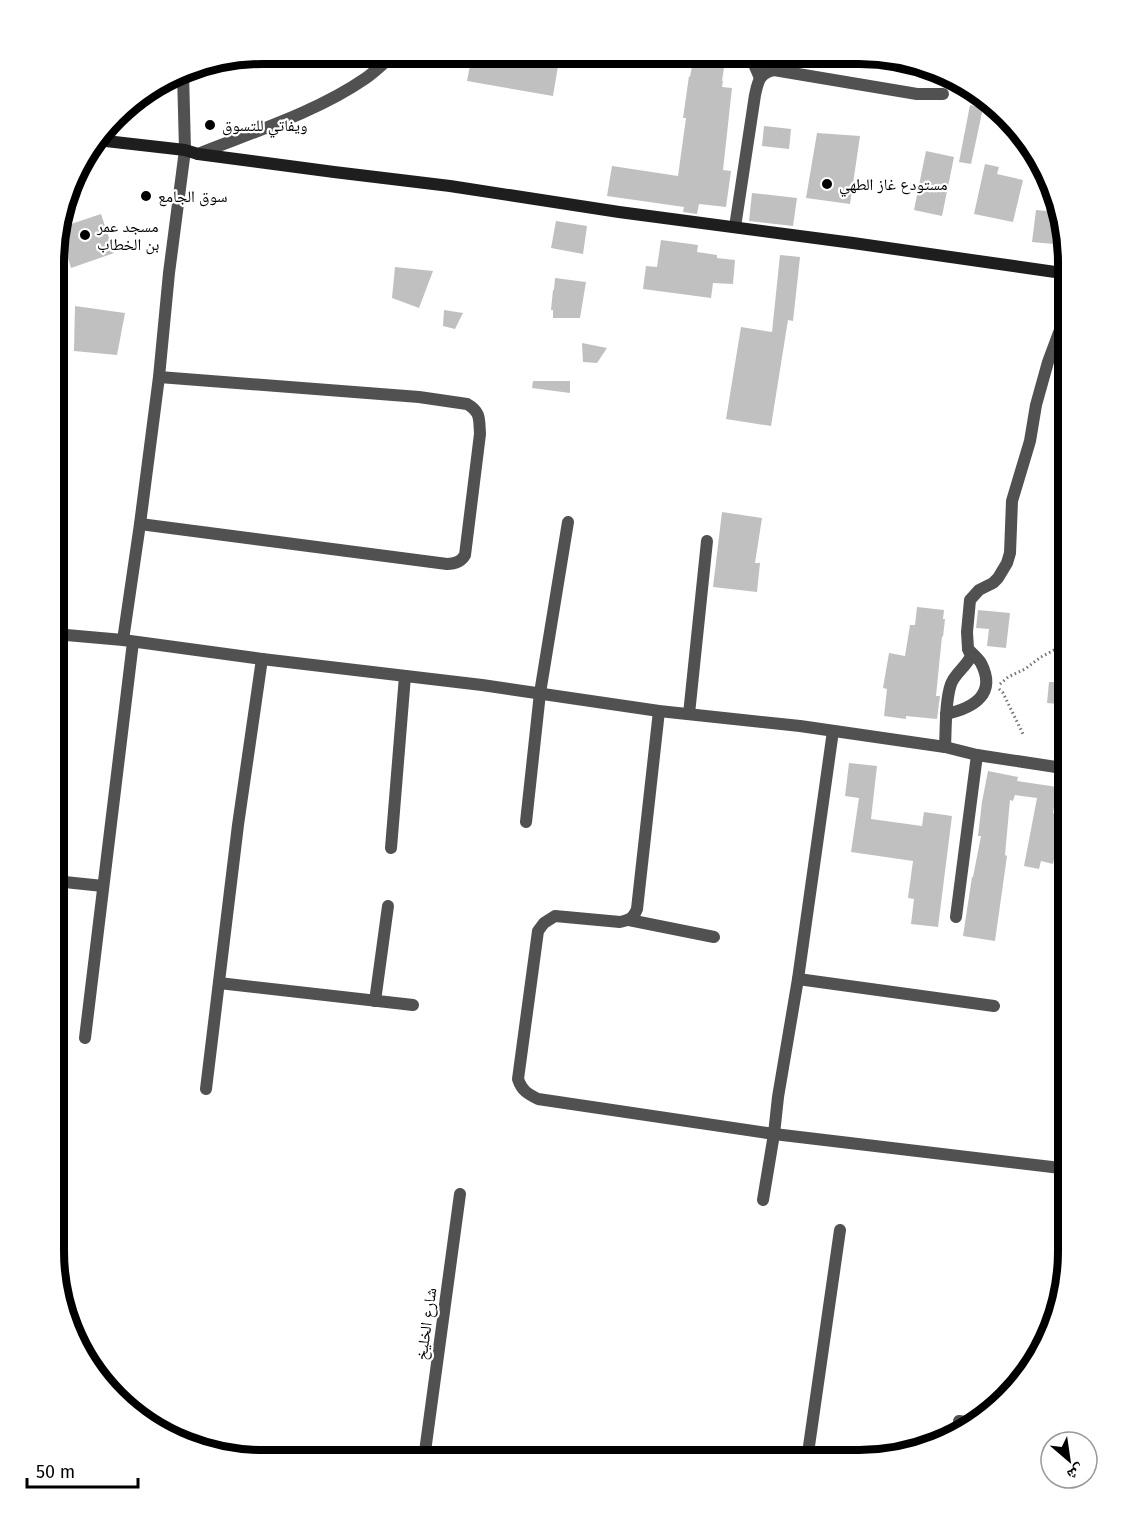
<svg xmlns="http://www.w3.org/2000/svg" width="1123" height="1514" font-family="'Fira Sans','Noto Naskh Arabic',sans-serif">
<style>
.building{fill:#c0c0c0}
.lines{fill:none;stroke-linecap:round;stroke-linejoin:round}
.path{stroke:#737373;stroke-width:3;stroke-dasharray:1.5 3;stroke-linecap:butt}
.street{stroke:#515151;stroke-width:12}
.secondary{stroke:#1e1e1e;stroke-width:12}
.poi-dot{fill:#000;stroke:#fff;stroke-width:2}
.labels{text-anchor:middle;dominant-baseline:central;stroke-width:4.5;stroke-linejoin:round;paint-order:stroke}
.poi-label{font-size:16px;fill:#000;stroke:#fff;text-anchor:start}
.street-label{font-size:16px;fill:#000;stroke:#fff}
.rim{fill:none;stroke:#000;stroke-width:8}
</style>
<rect width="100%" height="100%" fill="#fff"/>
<g class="building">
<polygon points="472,55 501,55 540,61 541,58 559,60 553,96 467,81"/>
<polygon points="694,55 726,55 722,81 723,81 722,87 732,88 723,170 731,171 726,207 699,204 697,214 683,212 684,207 607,196 612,166 678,176 686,118 683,118 689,76 690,77"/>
<polygon points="970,105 983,108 971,164 959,162"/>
<polygon points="764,126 791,129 789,149 762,146"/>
<polygon points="817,133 860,136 850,204 806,198"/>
<polygon points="926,151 954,157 942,216 914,210"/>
<polygon points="985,164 999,167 997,174 1023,180 1013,222 974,214"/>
<polygon points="752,193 797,198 793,226 749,221"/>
<polygon points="1036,210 1057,212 1065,245 1032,242"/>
<polygon points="101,214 114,253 71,268 59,228"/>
<polygon points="556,221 587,226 583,254 551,248"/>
<polygon points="661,240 698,245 697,252 717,255 717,258 735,260 733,284 713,283 711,298 643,289 646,266 657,267"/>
<polygon points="780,255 800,257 793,321 788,320 771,426 726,419 741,327 772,332"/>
<polygon points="395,267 433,271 419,308 392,298"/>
<polygon points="555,278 586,282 580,318 553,318 553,310 551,310 553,290 554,290"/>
<polygon points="75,306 125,313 117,355 74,351"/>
<polygon points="444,310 463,313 455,329 443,326"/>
<polygon points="582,343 607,348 597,363 583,362"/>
<polygon points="533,381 570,381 570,393 532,388"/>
<polygon points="722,512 762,518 755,563 760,563 757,592 713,587"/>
<polygon points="917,607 944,610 943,619 945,619 943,637 942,636 936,696 940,696 937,719 906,716 906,719 884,716 887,689 883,688 889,653 905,656 910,625 915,625"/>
<polygon points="978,610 1010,613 1006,648 987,646 989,629 976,628"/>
<polygon points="1056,674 1069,675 1069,705 1047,703 1049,682 1055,682"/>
<polygon points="1062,715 1069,715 1069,761 1055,759"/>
<polygon points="849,763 877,766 871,819 922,826 924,812 952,816 938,927 911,924 914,899 908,898 913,861 851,852 859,798 845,796"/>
<polygon points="988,771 1018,777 1017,781 1057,787 1053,813 1064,815 1053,864 1041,861 1039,869 1024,866 1037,798 1015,795 1013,801 1010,800 1005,855 1007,856 995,941 963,936 972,877 973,877 981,836 978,836 982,802"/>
</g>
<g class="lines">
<g class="path">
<polyline points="1000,684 1008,677 1025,669 1041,657 1058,648"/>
<polyline points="999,689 1003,693 1023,734"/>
</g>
<g class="street">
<polyline points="750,55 760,78"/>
<path d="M198,154C253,132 317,112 366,78C376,71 385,62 394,54"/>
<path d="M735,227L755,95C758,82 759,73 774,70L917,94H943"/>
<path d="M140,524L447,564C455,564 461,562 465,555L480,434C479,419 481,412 467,404L419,397L159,377"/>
<polyline points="55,634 123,640 262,659 482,685 659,711 800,726 945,747 977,755 1069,769"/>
<polyline points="123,640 140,524 159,377 169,273 185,150 183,73"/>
<path d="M659,711L637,909C633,919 629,920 620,922L555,916L544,923L538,931L518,1079C522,1091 528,1094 538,1099L774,1134L778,1097L798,979L833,731"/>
<polyline points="689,714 707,541"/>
<path d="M946,714C974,708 997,694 981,663C978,658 972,653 968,649"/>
<path d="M945,747C946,729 945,701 951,684C955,673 966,667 971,656L968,649L967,632L970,600L979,590L993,583L998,578L1007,563L1010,553L1012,501L1030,441L1036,405L1048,362L1061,327L1069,312"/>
<polyline points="526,822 540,693 568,522"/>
<polyline points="391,848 405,676"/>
<polyline points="55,881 103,886"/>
<polyline points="956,917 977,755"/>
<polyline points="629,920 714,937"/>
<polyline points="798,979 994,1006"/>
<polyline points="219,983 413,1005"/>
<polyline points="375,1001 388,906"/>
<polyline points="85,1038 133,642"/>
<polyline points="206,1089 238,825 262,659"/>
<polyline points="763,1200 774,1134 1069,1169"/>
<polyline points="959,1421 970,1423"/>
<polyline points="424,1459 460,1194"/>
<polyline points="807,1460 840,1230"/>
</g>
<polyline class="secondary" points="97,140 185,150 198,154 334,172 450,186 619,212 853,243 1069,274"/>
</g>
<g class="poi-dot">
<circle cx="210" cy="125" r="6"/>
<circle cx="827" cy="184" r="6"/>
<circle cx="146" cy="196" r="6"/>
<circle cx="85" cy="235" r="6"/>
</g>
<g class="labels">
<g class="poi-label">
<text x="222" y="125">ويفاتي للتسوق</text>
<text x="839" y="184">مستودع غاز الطهي</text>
<text x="158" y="196">سوق الجامع</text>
<text x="97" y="226">مسجد عمر<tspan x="97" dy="18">بن الخطاب</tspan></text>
</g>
<g class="street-label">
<text transform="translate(426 1324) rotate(-82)">شارع الخليخ</text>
</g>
</g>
<path d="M0 0H1123V1514H0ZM263 64H859A199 199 0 0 1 1058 263V1251A199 199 0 0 1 859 1450H263A199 199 0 0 1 64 1251V263A199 199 0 0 1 263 64Z" fill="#fff" fill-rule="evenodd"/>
<path class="rim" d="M263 64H859A199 199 0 0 1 1058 263V1251A199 199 0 0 1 859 1450H263A199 199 0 0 1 64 1251V263A199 199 0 0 1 263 64Z"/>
<g transform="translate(1069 1460) rotate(151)"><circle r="28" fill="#ffffff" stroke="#999999" stroke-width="1.5"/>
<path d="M0-4.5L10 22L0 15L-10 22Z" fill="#000000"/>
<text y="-9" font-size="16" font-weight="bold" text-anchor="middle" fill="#000000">ش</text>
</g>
<path d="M27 1478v9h111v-9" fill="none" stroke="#000000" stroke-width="3"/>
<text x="36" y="1478" font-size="18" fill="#000000" stroke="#ffffff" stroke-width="4.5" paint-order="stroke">50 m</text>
</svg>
